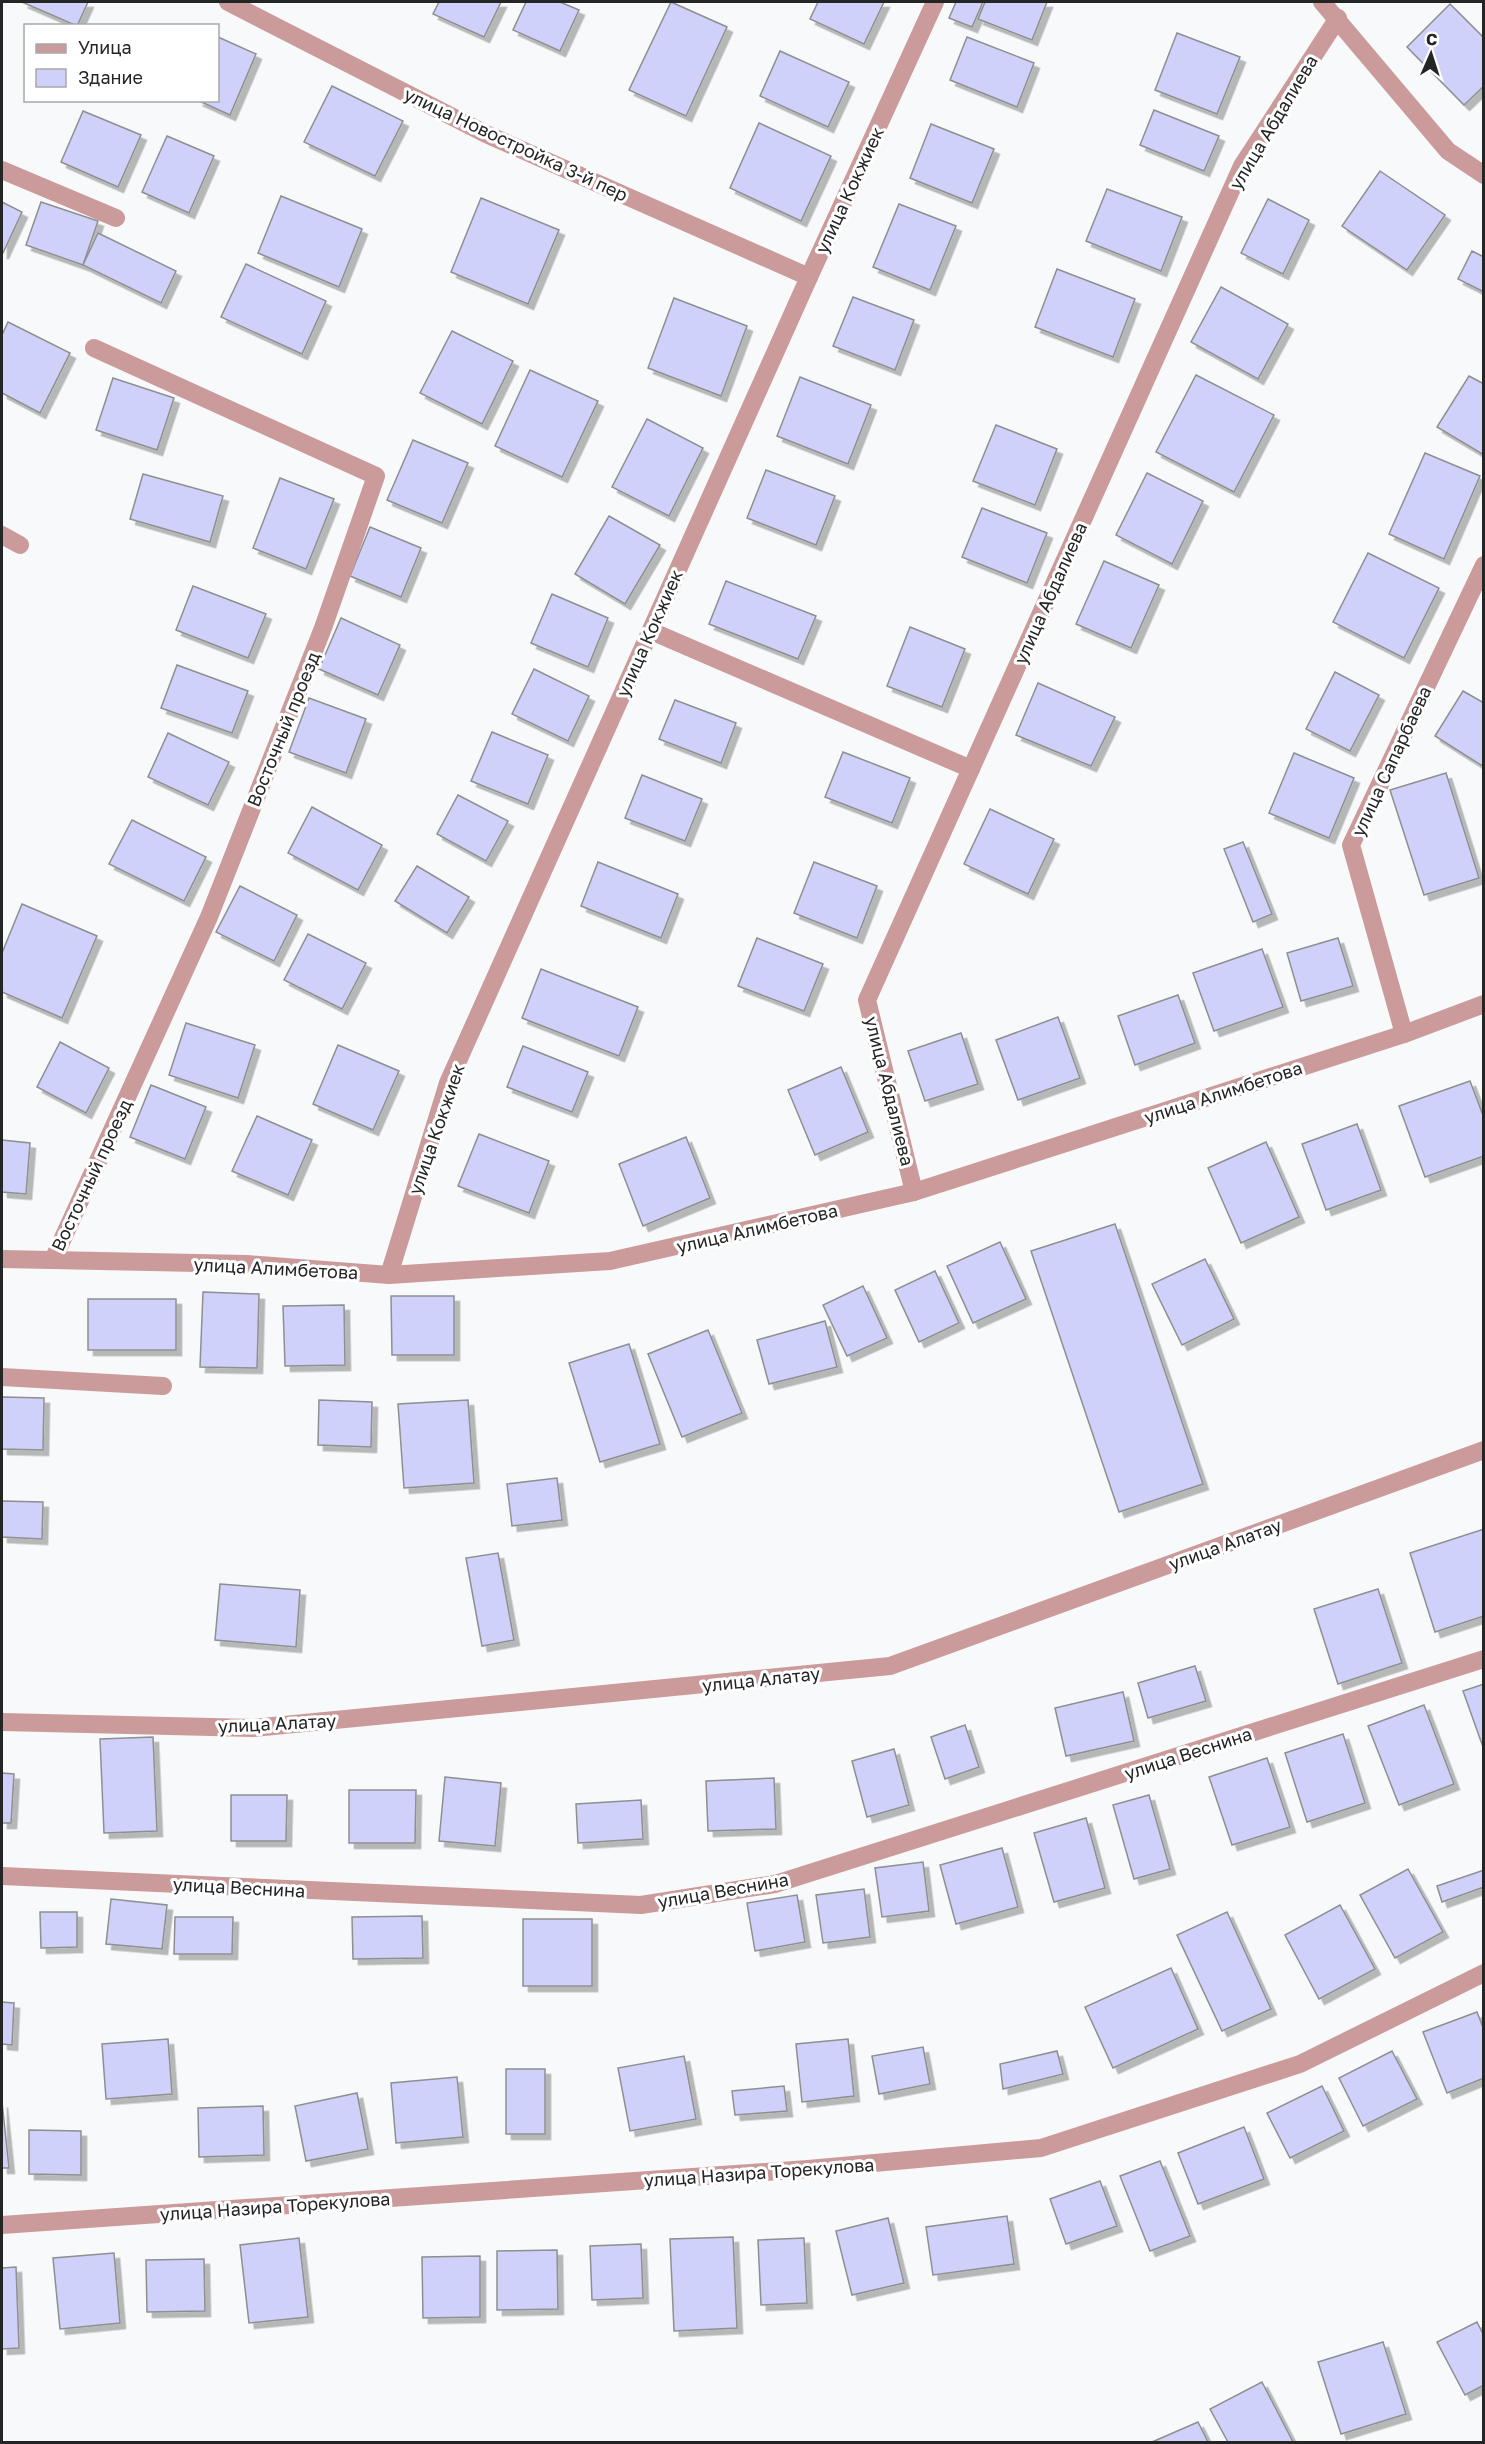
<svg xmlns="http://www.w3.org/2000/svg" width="1485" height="2444" font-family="'Golos Text',sans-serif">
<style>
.building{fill:#cfd1fa;stroke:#8f8f91;stroke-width:1.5;filter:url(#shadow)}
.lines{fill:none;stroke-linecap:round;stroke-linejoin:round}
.lane{stroke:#cb9b9b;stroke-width:18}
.street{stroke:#cb9b9b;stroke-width:18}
.labels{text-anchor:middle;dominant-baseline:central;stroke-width:6;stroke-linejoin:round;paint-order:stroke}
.street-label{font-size:18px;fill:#242525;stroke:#fff}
</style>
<defs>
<filter id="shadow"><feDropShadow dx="5.5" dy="5.5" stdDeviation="0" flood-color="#0004"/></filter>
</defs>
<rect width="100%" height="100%" fill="#f8f9fa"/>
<g class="building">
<polygon points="22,2 88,2 77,26"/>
<polygon points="439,2 501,2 484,37 433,14"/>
<polygon points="526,2 560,2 579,10 560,51 513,30"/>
<polygon points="671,2 727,27 686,116 629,90"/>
<polygon points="818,2 884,2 864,44 810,19"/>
<polygon points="956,2 983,2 972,27 949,18"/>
<polygon points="985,2 1047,2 1032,40 978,19"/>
<polygon points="1450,4 1484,38 1484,86 1464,105 1407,47"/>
<polygon points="1177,33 1240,57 1217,114 1155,90"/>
<polygon points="218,37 256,54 230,115 197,100 218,100"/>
<polygon points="967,37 1034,63 1017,107 950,80"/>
<polygon points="780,51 849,82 828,127 760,96"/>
<polygon points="332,86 403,121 375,176 304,142"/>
<polygon points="1154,110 1219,136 1204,171 1140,145"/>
<polygon points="83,111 141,135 118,187 61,162"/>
<polygon points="759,123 831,156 801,221 730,188"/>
<polygon points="931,124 994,149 972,203 910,178"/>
<polygon points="167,136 214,156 189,213 142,192"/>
<polygon points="1380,171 1445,215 1407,270 1342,226"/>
<polygon points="1107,189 1182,217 1161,271 1086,241"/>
<polygon points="281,196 362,229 339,287 258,253"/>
<polygon points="481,198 559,230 528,304 451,272"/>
<polygon points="1268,199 1309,220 1283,274 1241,253"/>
<polygon points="2,202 22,212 3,253 2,253"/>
<polygon points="41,202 98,221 83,265 26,245"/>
<polygon points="899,204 956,226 930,290 873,267"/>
<polygon points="98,233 176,271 161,303 83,265"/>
<polygon points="1472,251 1484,257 1484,292 1458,279"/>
<polygon points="246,264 326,301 302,354 221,317"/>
<polygon points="1057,269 1135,299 1113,357 1035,327"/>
<polygon points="1221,287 1288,324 1258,379 1191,342"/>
<polygon points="853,297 914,320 895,370 833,346"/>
<polygon points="674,298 747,326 721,396 648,368"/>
<polygon points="8,322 70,353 40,413 2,393 2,335"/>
<polygon points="452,331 513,361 482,424 420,393"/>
<polygon points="530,370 598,401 562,477 495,446"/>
<polygon points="1196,375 1274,415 1234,492 1156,452"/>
<polygon points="1469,376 1484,384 1484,455 1437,427"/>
<polygon points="800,377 871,405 848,464 777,436"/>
<polygon points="113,378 174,398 157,450 96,430"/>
<polygon points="647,419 703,448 669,516 612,487"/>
<polygon points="996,425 1057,449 1035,505 973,481"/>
<polygon points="413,440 468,463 442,523 387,500"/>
<polygon points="1425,453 1480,476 1444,559 1389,534"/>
<polygon points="766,470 835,496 816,545 747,518"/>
<polygon points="1147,473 1203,501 1172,564 1116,535"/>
<polygon points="143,474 223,496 210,542 130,519"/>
<polygon points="280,478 334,499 306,569 253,548"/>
<polygon points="982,508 1047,533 1027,583 962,557"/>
<polygon points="609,516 660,545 625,604 575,574"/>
<polygon points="370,527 421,548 401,597 350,576"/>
<polygon points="1368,553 1439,588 1404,658 1333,622"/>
<polygon points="1104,561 1159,585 1131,648 1076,624"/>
<polygon points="726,581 816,616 798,659 709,624"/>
<polygon points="193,586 266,614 248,658 176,630"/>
<polygon points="552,594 608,618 588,667 531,643"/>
<polygon points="341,618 400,645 378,695 319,669"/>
<polygon points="910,627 965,649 942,707 887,686"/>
<polygon points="177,665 248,691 232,733 161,708"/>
<polygon points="534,669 589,696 568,741 512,714"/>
<polygon points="1335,672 1379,695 1350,751 1306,729"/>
<polygon points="1038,683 1115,717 1091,766 1016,735"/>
<polygon points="1463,691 1484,703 1484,767 1435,736"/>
<polygon points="309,698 366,719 346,773 289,752"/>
<polygon points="675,700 736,723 721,763 659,739"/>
<polygon points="492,732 548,755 528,804 471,781"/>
<polygon points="168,733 229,762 208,805 148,777"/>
<polygon points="843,752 910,778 892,823 825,797"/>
<polygon points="1294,753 1354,778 1329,838 1269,813"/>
<polygon points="1446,773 1479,878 1424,895 1390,790"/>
<polygon points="642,775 702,799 685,841 625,818"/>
<polygon points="458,795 508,821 486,861 437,834"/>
<polygon points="312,807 382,845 358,890 288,853"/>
<polygon points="990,809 1054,839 1028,894 964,864"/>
<polygon points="132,820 206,857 184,901 109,864"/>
<polygon points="1243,842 1272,914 1253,922 1224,849"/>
<polygon points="598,862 678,894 661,938 581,906"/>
<polygon points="814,862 877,886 857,938 794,913"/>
<polygon points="417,866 469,897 447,933 395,901"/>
<polygon points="240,886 297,915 274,961 216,932"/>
<polygon points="22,904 97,936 62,1018 2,992 2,953"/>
<polygon points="308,934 366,963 342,1009 284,980"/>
<polygon points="757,938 823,964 804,1011 738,986"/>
<polygon points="1338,938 1353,986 1301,1001 1287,953"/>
<polygon points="1262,949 1283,1007 1214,1031 1193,973"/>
<polygon points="541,969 638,1007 619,1056 522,1018"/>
<polygon points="1178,995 1195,1043 1135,1065 1118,1016"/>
<polygon points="1058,1017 1080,1078 1018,1100 996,1040"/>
<polygon points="186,1023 255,1045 238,1098 169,1075"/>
<polygon points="961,1033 978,1084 925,1101 908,1051"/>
<polygon points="60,1042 109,1068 86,1113 37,1087"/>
<polygon points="338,1045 399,1071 373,1130 313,1104"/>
<polygon points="523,1046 588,1072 572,1112 507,1087"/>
<polygon points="841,1067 868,1132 815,1155 788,1090"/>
<polygon points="1470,1081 1484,1118 1484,1156 1425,1177 1399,1106"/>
<polygon points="151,1085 206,1107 185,1159 130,1137"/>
<polygon points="257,1116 312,1140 288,1195 232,1171"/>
<polygon points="1357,1124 1381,1190 1326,1210 1302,1144"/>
<polygon points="479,1134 549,1161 529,1213 458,1186"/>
<polygon points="686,1137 710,1198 643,1226 619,1164"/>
<polygon points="2,1140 30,1143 26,1194 2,1192"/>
<polygon points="1266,1142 1299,1217 1241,1243 1208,1168"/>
<polygon points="1115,1224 1203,1484 1119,1512 1031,1251"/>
<polygon points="1000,1242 1026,1299 973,1323 947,1266"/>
<polygon points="1205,1259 1234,1319 1182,1345 1152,1284"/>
<polygon points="935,1271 959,1323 919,1342 895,1290"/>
<polygon points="863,1286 887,1338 847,1356 823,1305"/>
<polygon points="203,1292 259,1294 257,1368 200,1367"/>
<polygon points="391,1296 454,1296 454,1355 392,1355"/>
<rect x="88" y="1299" width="88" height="51"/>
<polygon points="344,1305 345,1365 285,1366 283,1306"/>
<polygon points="825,1321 837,1367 769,1384 757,1340"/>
<polygon points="708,1330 742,1413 682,1437 648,1354"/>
<polygon points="629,1344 660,1444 600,1462 569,1363"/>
<polygon points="2,1397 44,1398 43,1450 2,1449"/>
<polygon points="319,1400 372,1402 371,1447 318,1445"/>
<polygon points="468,1400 474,1483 404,1488 398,1404"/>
<polygon points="557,1478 562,1520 512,1526 507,1484"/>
<polygon points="2,1501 43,1502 42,1539 2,1537"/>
<polygon points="1484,1529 1484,1616 1435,1632 1410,1553"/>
<polygon points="498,1553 514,1640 482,1646 466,1558"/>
<polygon points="220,1584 300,1590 296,1647 215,1640"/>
<polygon points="1378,1589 1402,1663 1338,1684 1314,1609"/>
<polygon points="1195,1666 1206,1701 1148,1718 1138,1683"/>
<polygon points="1484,1684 1484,1747 1483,1747 1463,1691"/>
<polygon points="1123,1692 1134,1741 1066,1756 1055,1708"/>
<polygon points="1424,1705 1454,1784 1399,1805 1368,1726"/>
<polygon points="965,1725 979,1767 945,1779 931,1737"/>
<polygon points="1343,1734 1365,1803 1307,1822 1285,1753"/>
<polygon points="153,1737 157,1831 104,1833 100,1739"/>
<polygon points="894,1749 909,1805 867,1817 852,1761"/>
<polygon points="1267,1758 1290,1827 1232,1845 1209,1777"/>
<polygon points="2,1773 14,1774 11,1823 2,1823"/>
<polygon points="445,1777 501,1783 495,1846 439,1841"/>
<polygon points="774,1778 776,1829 708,1831 706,1781"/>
<polygon points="349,1790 416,1790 415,1843 349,1843"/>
<polygon points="231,1795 287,1795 286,1841 231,1841"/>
<polygon points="1149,1795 1170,1869 1134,1879 1113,1805"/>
<polygon points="641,1800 643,1839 578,1843 576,1804"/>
<polygon points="1086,1818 1105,1888 1054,1902 1034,1833"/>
<polygon points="1002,1848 1018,1907 956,1924 940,1865"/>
<polygon points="923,1862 929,1911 882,1917 875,1868"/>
<polygon points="1408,1869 1443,1932 1395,1958 1360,1895"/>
<polygon points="1484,1870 1484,1887 1442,1902 1437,1886"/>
<polygon points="864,1889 870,1937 823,1943 816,1895"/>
<polygon points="797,1895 805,1942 755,1951 747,1903"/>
<polygon points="111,1899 167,1905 162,1949 106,1944"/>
<polygon points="1340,1905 1375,1969 1319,1999 1285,1935"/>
<polygon points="40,1912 77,1912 77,1947 41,1948"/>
<polygon points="1227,1912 1271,2009 1222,2031 1177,1935"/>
<polygon points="422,1916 423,1958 353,1959 352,1917"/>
<polygon points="175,1917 233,1917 232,1954 174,1954"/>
<rect x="523" y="1919" width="69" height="67"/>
<polygon points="1171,1968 1198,2029 1113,2068 1085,2007"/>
<polygon points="2,2002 14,2003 12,2045 2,2044"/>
<polygon points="1477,2012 1484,2030 1484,2078 1447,2093 1423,2032"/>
<polygon points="168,2039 172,2094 106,2099 102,2044"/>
<polygon points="848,2039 854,2096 802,2102 796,2044"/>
<polygon points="923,2047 930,2084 879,2094 872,2056"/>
<polygon points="1057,2051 1063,2074 1003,2089 1000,2064"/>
<polygon points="1392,2051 1417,2099 1363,2126 1339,2078"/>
<polygon points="684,2056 696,2119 630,2131 618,2068"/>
<rect x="506" y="2069" width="39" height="65"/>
<polygon points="457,2077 463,2137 396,2143 391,2083"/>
<polygon points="784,2086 787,2111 735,2115 732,2091"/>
<polygon points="1322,2086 1344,2131 1290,2158 1267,2113"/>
<polygon points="357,2093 368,2149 306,2161 295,2106"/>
<polygon points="2,2102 9,2168 2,2168"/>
<polygon points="263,2106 264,2155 199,2157 198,2108"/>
<polygon points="1244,2127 1264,2179 1198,2204 1178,2153"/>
<polygon points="29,2130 81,2131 81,2175 29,2174"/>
<polygon points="1160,2161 1190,2236 1150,2251 1120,2176"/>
<polygon points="1100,2181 1117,2226 1066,2244 1050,2199"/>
<polygon points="1007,2216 1014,2264 933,2275 926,2227"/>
<polygon points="888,2218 904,2283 852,2295 836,2231"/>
<polygon points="733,2237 737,2328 674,2331 670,2239"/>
<polygon points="299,2238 308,2317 249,2323 240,2245"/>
<polygon points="804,2238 807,2303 761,2305 758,2240"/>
<polygon points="641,2244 643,2298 592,2300 590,2246"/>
<polygon points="557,2250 558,2309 497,2310 497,2251"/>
<polygon points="114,2253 120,2323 60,2329 53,2258"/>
<polygon points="480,2256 480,2317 423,2318 422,2257"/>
<polygon points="204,2259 205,2311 147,2312 146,2260"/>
<polygon points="16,2267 19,2348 2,2349 2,2268"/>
<polygon points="1477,2322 1484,2336 1484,2385 1465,2395 1437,2342"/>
<polygon points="1383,2342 1406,2414 1341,2434 1318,2362"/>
<polygon points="1262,2382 1293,2442 1228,2442 1210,2409"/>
<polygon points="1198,2422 1208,2442 1152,2442"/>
</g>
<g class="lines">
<g class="lane">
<polyline points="651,631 971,769"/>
<polyline points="2,1377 163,1386"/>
</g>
<g class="street">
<polyline points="228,2 486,134 809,277"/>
<polyline points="1322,2 1448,151 1484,175"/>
<polyline points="2,170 116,218"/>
<polyline points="2,535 20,545"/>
<polyline points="1404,1034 1351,845 1484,565"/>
<polyline points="914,1192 867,1000 1242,166 1338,18"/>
<polyline points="2,1259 247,1264 389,1275 610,1261 914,1192 1404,1034 1484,1004"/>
<polyline points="53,1260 209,917 323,628 376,476 94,348"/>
<polyline points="389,1275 448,1083 809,277 935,2"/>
<polyline points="2,1722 253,1728 890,1666 1484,1450"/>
<polyline points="2,1876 641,1905 775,1884 1484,1659"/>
<polyline points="2,2225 808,2169 1041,2148 1300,2064 1484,1973"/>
</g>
</g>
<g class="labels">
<g class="street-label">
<text transform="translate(1273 122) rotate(-59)">улица Абдалиева</text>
<text transform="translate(516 144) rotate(25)">улица Новостройка 3-й пер</text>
<text transform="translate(849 190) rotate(-65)">улица Кокжиек</text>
<text transform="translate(1050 593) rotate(-66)">улица Абдалиева</text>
<text transform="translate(649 633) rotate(-66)">улица Кокжиек</text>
<text transform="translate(283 729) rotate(-68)">Восточный проезд</text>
<text transform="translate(1391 761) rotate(-65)">улица Сапарбаева</text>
<text transform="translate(890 1091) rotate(76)">улица Абдалиева</text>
<text transform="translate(1223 1092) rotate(-18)">улица Алимбетова</text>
<text transform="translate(436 1129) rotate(-71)">улица Кокжиек</text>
<text transform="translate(91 1175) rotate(-65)">Восточный проезд</text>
<text transform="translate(757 1228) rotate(-13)">улица Алимбетова</text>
<text transform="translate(276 1268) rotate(3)">улица Алимбетова</text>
<text transform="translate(1225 1544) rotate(-20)">улица Алатау</text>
<text transform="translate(761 1679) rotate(-6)">улица Алатау</text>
<text transform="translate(277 1723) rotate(-3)">улица Алатау</text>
<text transform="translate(1188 1753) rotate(-18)">улица Веснина</text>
<text transform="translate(239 1887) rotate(3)">улица Веснина</text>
<text transform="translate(723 1890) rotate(-10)">улица Веснина</text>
<text transform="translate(759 2172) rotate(-4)">улица Назира Торекулова</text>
<text transform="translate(275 2206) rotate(-4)">улица Назира Торекулова</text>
</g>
</g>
<rect width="1485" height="2444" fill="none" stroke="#242525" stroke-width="6"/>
<rect x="24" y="24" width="195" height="78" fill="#ffffff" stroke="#a7a8a8" stroke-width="1.5"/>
<rect x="36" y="44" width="30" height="9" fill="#cb9b9b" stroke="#a7a8a8" stroke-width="1.5"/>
<text x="78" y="54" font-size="18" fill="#242525">Улица</text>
<rect x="36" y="69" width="30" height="18" fill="#cfd1fa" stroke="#a7a8a8" stroke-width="1.5"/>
<text x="78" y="84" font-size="18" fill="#242525">Здание</text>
<g transform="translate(1431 54) rotate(3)" stroke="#ffffff" stroke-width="4.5" paint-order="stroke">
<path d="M0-4.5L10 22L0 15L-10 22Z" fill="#242525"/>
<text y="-9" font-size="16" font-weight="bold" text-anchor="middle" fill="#242525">С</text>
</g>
</svg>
